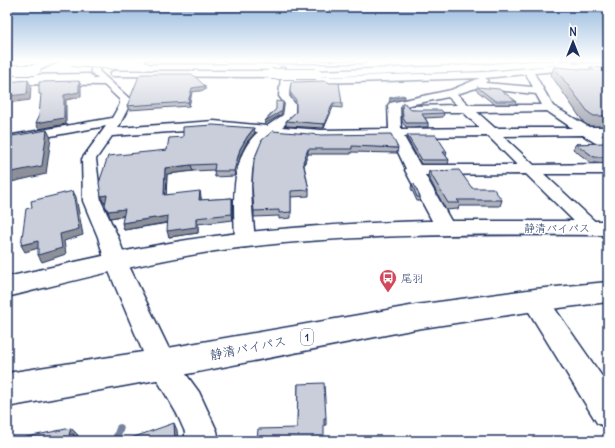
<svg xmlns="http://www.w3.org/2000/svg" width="615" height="448" font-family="Delius,'Klee One',sans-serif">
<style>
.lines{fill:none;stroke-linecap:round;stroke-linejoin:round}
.stream{fill:#77839f;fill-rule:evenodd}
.street-casing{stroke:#1b2f5e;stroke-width:3}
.highway-casing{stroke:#1b2f5e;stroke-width:3}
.street{fill:#fff;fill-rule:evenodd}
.highway{fill:#fff;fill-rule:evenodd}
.highway-bridge-casing{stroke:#1b2f5e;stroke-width:12;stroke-linecap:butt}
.highway-bridge{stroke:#fff;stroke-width:10}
.wall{fill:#aeb1bb;stroke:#1b2f5e}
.shaded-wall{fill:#8d9099;stroke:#1b2f5e}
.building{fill:#caceda;stroke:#1b2f5e}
.labels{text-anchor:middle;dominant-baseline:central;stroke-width:3;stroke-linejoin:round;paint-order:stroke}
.shield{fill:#fff;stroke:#5f6d8e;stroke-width:1}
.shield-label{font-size:10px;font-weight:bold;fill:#1b2f5e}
.street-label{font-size:11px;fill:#1b2f5e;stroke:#fff}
.poi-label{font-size:11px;fill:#1b2f5e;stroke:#fff;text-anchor:start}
.near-street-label{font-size:13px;fill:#1b2f5e;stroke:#fff}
</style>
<rect width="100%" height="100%" fill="#fff"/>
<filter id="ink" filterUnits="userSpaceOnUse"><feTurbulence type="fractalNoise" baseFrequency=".025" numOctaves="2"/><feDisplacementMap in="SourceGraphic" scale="8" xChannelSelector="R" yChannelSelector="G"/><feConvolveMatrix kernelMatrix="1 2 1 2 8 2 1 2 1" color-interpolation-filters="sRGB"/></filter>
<g filter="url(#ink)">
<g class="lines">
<polygon class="stream" points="120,424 123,425 124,428 119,441 111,441 117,425"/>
<defs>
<g id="street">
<path d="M7,61H59L21,79H98L91,72V67L94,61H102L99,71L130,99V104L118,128L214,121L267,126L283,115L285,104L279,96L281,76L278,70L282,67L285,68L290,78L487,72L569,64L608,63V69L569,70L534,73L553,106L589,127H608V135H601L608,139V149L603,148L583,135L503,136L534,165L608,164V174H544L602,228L599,232L592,234L585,232L526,174L425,175L455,228L452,232L445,234L438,232L405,170L406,169L391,137L321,138L273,134C269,137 264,140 261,144C245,167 253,214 255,240L252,245L245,247L238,245L235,240C234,205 229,158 258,132L214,129L112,136L96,159L101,201L118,237L127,262L172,355L199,392L217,431L219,441H185V432L177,414L148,364L105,262L98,237L83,201L82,159L106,126L7,144V136L112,118L120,104V100L104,85L7,84V78L38,65H7ZM526,74L533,87L485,83L488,80L485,78ZM480,78L451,90L390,103L388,105L389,129L321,130L282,127L295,116V104L289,96L290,84ZM476,88L536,94L542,105H469L457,94ZM448,97L457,105L412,106L408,107L406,109L408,111L412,112H463L480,128L401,129L400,107ZM547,111L572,128H495L477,112ZM488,136L517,165H420L404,137Z"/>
<polygon points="146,61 368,61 364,63 150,63"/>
<polygon points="535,291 544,293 608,385 608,428 597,423 526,307 523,300 526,293"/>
</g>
<g id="highway">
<polygon points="534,61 576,61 571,64 478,71 316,77 311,74 316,71 478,65"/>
<polygon points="115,71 271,71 276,74 271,77 111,76 110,74 111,72"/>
<polygon points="89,74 94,77 93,79 21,81 16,78 21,75"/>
<path d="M427,221H608V235C477,234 345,233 215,251C145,262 76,280 7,297V277C76,262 145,245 215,236C285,227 356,223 427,221Z"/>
<polygon points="608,282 608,302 535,311 416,329 162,379 7,407 7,373 162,349 416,305 535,289"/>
</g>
</defs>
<use href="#street" class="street-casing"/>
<use href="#highway" class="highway-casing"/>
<use href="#street" class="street"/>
<use href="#highway" class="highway"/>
<defs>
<g id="highway-bridge">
<polyline points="71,61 119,64"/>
<polyline points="7,70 35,70"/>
<polyline points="271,74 316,74"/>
</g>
</defs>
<use href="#highway-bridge" class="highway-bridge-casing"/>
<use href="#highway-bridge" class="highway-bridge"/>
</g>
<g class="wall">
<polygon points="554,67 589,70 590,67 608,68 608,126 589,126 584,123 551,75"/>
<polygon points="205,86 205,90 192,92 189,106 129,110 127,106"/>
<polygon points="477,87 516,101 515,104 494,104 476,90"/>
<polygon points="290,92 342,103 342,108 333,107 324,128 286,126 286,121 296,112 296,104 291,96"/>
<polygon points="402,104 406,104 406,106 408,108 412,110 444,113 443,117 425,118 428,123 428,127 406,127 402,122"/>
<polygon points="255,133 247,142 241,154 235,176 215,177 214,171 214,170 193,171 167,174 166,195 201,197 201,200 232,198 233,205 233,220 198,224 198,233 169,237 168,223 124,230 123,216 110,218 105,205 105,202 103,202 167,150"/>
<polygon points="407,135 447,152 446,156 449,160 448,164 421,164 407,138"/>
<polygon points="262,140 398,148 397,153 351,152 351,154 308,154 304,165 309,190 309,196 291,197 291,218 279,219 279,216 254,217 254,211"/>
<polygon points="576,144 608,144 608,163 591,163 573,149"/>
<polygon points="429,171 502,200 500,206 459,206 458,209 446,210 428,176"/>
<polygon points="412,184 420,197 420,201 417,201 411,188"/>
<polygon points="298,384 326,418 326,425 297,428"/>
</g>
<g class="shaded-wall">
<polygon points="28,80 31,86 30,100 7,103 7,96"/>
<polygon points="79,81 81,86 81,97 66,100 66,124 39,129 36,123 64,95"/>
<polygon points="205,86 205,90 192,92 189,106 188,102 192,88"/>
<polygon points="405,96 405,98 389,102 390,99"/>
<polygon points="283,102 282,114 265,124 265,121"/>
<polygon points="333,103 333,107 324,128 324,124"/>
<polygon points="254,128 255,133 247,142 241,154 235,176 234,171 240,149 247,137"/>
<polygon points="47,130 51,138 46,174 7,183 7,173"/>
<polygon points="308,149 308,154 303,167 303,162"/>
<polygon points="191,165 193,171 167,174 166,201 164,195 165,168"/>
<polygon points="73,191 76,197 83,235 64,241 66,254 42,262 38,255 60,234"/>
<polygon points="200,191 201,197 201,206 199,200"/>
<polygon points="107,195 109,201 103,202 101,196"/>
<polygon points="232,198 233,205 233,220 232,214"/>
<polygon points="125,209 127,215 110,218 108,211"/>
<polygon points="168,216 170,222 124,230 122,223"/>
<polygon points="196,218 198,224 198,233 169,237 167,231"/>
<polygon points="38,241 42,247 25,252 21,245"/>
<polygon points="174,423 177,430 178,441 174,441"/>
<polygon points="71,428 78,435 77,438 80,441 72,441 69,435"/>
</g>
<g class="building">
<polygon points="554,67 594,70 590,67 608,68 608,116 594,116 589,113"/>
<polygon points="141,74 192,74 205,86 192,88 188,102 127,106 139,76"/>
<polygon points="28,80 27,94 7,96 7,82"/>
<polygon points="79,81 79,92 64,95 64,118 36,123 39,116 41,94 39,94 39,82"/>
<polygon points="326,81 330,83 339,83 342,103 333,103 324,124 286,121 296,112 296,100 290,92 291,82"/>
<polygon points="477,87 499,89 516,101 495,101"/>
<polygon points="402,95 405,96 390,99 389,98"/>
<polygon points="276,101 283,102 282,111 265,121 276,109"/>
<polygon points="402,104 406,104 405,105 408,108 412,110 441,110 444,113 422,114 428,123 406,123 403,118"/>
<polygon points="213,125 254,128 247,137 240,149 234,171 214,171 215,164 191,165 165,168 164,195 200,191 199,200 232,198 232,214 196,218 196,227 167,231 168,216 122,223 125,209 108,211 105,205 107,195 101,196 99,183 108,156 167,150 169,138 183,137 183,127"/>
<polygon points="47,130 42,166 7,173 7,137"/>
<polygon points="273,131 321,135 391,134 398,148 352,146 352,149 308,149 303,162 309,190 291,191 291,212 279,213 279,210 254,211 252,185 254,160 262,140"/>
<polygon points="407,135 436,135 447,152 443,152 449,160 422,160"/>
<polygon points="603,143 608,144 608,157 594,157 576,144"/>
<polygon points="459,170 472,188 493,188 502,200 457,200 460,203 448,203 429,171"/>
<polygon points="412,184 414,184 420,197 417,197"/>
<polygon points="73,191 79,229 60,234 62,248 38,255 38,241 21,245 26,209 32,207 31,201"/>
<polygon points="324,383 326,418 324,418 324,441 257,441 258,429 297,428 298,384"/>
<polygon points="174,423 175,441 123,441"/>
<polygon points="71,428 69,435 74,434 72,441 21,441 22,438"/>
</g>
</g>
<linearGradient id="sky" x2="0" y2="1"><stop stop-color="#93b7dc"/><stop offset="0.49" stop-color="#fff"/><stop offset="1" stop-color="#fff" stop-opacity="0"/></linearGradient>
<rect width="615" height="124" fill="url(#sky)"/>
<defs>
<symbol id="bus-pin" viewBox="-11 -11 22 30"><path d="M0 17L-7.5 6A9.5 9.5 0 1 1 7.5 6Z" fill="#d1495b" stroke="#fff"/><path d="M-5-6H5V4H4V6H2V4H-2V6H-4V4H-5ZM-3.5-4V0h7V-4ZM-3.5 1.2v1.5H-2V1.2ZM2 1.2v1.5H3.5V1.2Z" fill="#fff"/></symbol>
</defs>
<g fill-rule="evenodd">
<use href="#bus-pin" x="378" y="268" width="20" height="27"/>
</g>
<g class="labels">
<rect class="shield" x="301" y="329" width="12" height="16" rx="3"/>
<g class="shield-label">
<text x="307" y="337">1</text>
</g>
<g class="street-label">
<text x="557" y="228">静清バイパス</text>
</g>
<g class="poi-label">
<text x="401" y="278">尾羽</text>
</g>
<g class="near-street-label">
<text transform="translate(248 348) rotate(-11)">静清バイパス</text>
</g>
</g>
<rect width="615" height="448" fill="none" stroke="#fff" stroke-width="24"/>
<rect x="12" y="12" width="591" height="424" fill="none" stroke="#1b2f5e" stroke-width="1.5" filter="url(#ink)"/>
<g transform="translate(573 42)" stroke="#ffffff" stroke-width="3" paint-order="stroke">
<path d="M0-3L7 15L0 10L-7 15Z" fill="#1b2f5e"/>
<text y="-6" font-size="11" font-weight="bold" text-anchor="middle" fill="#1b2f5e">N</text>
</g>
</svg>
